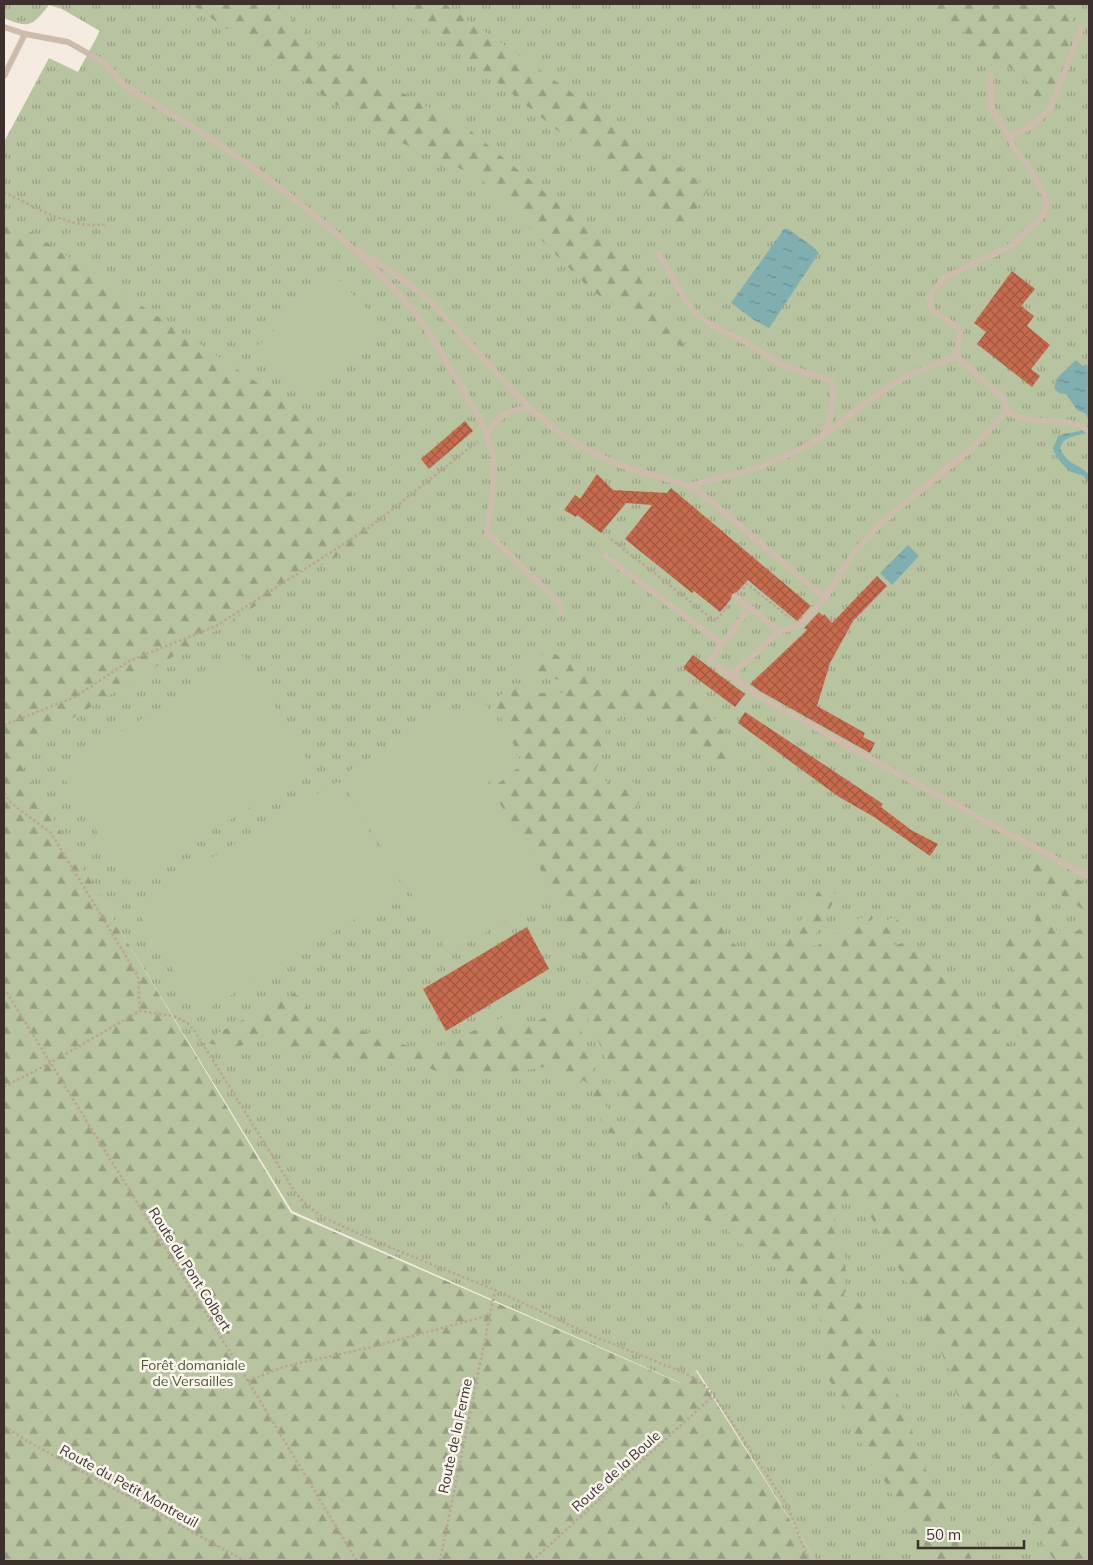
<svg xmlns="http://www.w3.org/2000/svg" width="1093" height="1565" font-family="Mulish,sans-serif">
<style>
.grass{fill:url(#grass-tufts)}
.forest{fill:url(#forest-firs)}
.park{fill:#b8c3a0}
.water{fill:url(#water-ripples)}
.building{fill:url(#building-cross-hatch)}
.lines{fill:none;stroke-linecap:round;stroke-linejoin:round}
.path{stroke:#b9a596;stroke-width:2.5;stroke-dasharray:2.5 2.5;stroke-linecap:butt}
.lane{stroke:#cdbbac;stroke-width:6}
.labels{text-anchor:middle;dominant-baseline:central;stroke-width:5;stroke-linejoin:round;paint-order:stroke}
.street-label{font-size:14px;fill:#3b302b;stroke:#fbf5ee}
.park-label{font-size:14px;fill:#4a592f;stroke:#fbf5ee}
</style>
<defs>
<pattern id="grass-tufts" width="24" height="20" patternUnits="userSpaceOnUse" patternTransform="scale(1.25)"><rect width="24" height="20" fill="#b8c3a0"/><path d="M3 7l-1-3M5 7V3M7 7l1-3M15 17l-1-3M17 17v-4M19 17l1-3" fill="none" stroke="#979f83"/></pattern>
<pattern id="forest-firs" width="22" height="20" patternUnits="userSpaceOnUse" patternTransform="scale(1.25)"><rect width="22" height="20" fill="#b8c3a0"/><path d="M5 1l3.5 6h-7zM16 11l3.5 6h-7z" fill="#979f83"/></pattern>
<pattern id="water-ripples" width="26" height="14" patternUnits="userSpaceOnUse" patternTransform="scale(1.25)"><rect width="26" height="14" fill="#80afb1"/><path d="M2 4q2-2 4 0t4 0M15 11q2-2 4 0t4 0" fill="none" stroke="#6a8f90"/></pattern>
<pattern id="building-cross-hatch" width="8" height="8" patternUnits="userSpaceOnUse" patternTransform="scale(1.25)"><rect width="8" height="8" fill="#c66b4d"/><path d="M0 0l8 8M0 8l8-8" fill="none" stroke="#a25840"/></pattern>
</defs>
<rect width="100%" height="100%" fill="#f4ebe1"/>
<path class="grass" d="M4,4H1089V1561H816L697,1370L681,1383L292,1211L13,755L4,142L49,58L78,72L100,31L62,9L49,5C32,26 30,29 4,18Z"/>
<g class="forest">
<polygon points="191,4 276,4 322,48 471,131 630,263 688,350 592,291 479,177 373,130"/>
<polygon points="391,4 445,4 709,188 683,231 467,58"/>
<polygon points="926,4 1075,4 1064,83 1057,100 1049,104 1042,102 1029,92 1025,79 1019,73 986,54 970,36 942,19"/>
<polygon points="4,214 301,412 374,533 14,754 291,1213 680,1383 696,1371 816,1561 4,1561"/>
<path d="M551,650L560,658L585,672L590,682V689L618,692L628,685C644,686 670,685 685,692C710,704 729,737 734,763L731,768L716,760L652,711L639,709L619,717L608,728L601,740V758L595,771L618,792L632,781L648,796L633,808C652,831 677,856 694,881C707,900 723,937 741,950C750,956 776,949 784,943C798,930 810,902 822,886L829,888L836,895L835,899L810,945L817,946L852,921L871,914L873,918L863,929L869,930L893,917L898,920L900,924L895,930L889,935L894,945L900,944L911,938L1015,1051L1019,1048L1023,1031L1000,1016L991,1001C995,990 1000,991 1006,982C1013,973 1016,962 1017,952L980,938L971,932C988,926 998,937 1014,938C1020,938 1027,934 1033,931L1037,911C1049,912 1051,921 1056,930L1071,932L1079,930L1086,918L1084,910L1035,878L1021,862L1045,863L1089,885V1561H1055L1036,1533L1028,1494L991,1452L954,1389L948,1367L913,1294L870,1215L856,1195L845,1198L832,1225L845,1259L846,1291L843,1295L856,1300L861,1305L876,1345L911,1425L917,1453L973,1561H922L902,1514L881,1474L870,1454L856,1437L845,1406L823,1370L824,1338L817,1304L802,1285L737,1241L727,1229L648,1197L631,1126L602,1049L588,1019L582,1017L580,1028L616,1135C594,1129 600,1099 590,1085C588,1083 585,1082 583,1080L576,1088L566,1089L557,1075L545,1067L513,1072L463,1076L440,1073L412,1060L380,1062L352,1061L295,1050L268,1037L233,1048L201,1042L293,993L302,998L315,1020L333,1021L411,1047H438L505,1016L521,1030L581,998L589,977L553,890L491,789L523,764L493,701L516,683L540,693H566L568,684L556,679L537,678L522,669Z"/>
</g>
<g class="park">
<polygon points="332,273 383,325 306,399 256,347"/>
<polygon points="244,656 313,769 128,882 59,770"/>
<polygon points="482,698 521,762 487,783 553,890 449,955 339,777 444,712 448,719"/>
<polygon points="338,781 404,889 200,1014 134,905"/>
</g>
<g class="water">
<polygon points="784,229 788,229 812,246 819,253 769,328 754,320 731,303"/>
<path d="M1076,360L1083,366L1087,364L1089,374V431C1079,437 1064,434 1060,448C1067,465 1077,463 1089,474V483L1084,476C1080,474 1076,474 1072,472C1064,468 1055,456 1053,448L1058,436C1069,430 1084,436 1089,422L1086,414L1077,410L1066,394L1059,393L1054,388L1058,377Z"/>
<polygon points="908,545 919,556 892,585 880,573"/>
</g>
<g class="building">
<polygon points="1012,271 1035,289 1021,306 1034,316 1027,326 1050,345 1031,369 1040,376 1032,387 977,344 986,332 974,323"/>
<polygon points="465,421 473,431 429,469 421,459"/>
<polygon points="597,474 613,490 667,493 671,488 811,606 797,621 748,580 737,592 732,594 731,599 720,612 694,591 692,593 625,539 652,505 626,503 601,533 577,515 576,517 564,510 575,495 580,499"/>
<polygon points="877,576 887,586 853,621 830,663 817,706 865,733 863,737 875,743 870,753 760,691 750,684 807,630 804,628 819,612 823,616 824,614 832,623"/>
<polygon points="693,655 745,694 735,707 683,668"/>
<polygon points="745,712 883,804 881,807 911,830 938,844 930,856 874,817 839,797 738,723"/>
<polygon points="527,927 549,969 446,1031 423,989"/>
</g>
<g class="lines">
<g class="path">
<path d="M4,192C36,207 70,230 107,224"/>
<polyline points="611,539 715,621 729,605"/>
<polyline points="743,589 747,584 790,618"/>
<polyline points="4,725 75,697 129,661 216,626 370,527 478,441"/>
<polyline points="4,793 11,803 51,833 138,976 140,1011"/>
<polyline points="4,988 248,1381 357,1561"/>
<polyline points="4,1087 50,1063 140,1011 174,1016 186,1022 194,1030 295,1192 307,1206 323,1217 377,1242 495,1290 591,1335 682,1372 694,1378 704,1385 719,1403 787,1505 809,1561"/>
<polyline points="248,1381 286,1366 368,1348 490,1315"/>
<polyline points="4,1426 29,1442 245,1561"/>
<polyline points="440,1561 495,1290"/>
<polyline points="532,1561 713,1396"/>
</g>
<g class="lane">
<path d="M4,27L25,34L68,42L105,63L119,80L127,87C165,111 206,134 242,160C305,206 367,255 417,315C432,335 444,358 457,379C471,404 489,430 493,458C496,482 490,509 487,533L560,603L562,613"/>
<polyline points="4,76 25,34"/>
<polyline points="1010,137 1030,127 1050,110 1082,27"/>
<polyline points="358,250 408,283 431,302 529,408"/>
<path d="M658,253L688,304L698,316L717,328L746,342L786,367L830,380C838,395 830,420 825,434"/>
<polyline points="956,356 961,329 932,311 929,295 946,277 1011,246 1044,215 1047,199 1027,164 1013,148 1010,137 991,109 990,74"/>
<path d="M1007,411C1029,429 1071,413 1089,432"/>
<path d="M486,435C499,415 506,411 529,408C558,432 583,451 620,465C647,475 674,478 700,492L825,598"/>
<path d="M689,486C728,476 768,467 804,447C833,432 857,408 884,390C906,375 932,366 956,356L1004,399L1007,411L972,448L880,524L854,553L825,598L799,626L779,631L750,608L710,660L757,695L860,753L1089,877"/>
<polyline points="605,556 722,644"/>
<polyline points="736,597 750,608"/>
<polyline points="731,676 779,631"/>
</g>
</g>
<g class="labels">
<g class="street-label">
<text transform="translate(190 1269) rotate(58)">Route du Pont Colbert</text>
<text transform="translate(455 1436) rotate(-78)">Route de la Ferme</text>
<text transform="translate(616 1471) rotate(-42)">Route de la Boule</text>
<text transform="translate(129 1486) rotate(29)">Route du Petit Montreuil</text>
</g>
<g class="park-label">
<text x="193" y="1365">Forêt domaniale<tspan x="193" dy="16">de Versailles</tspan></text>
</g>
</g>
<rect width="1093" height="1565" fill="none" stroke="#3b302b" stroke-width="10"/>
<path d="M918 1540v8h106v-8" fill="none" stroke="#3b302b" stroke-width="2.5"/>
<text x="926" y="1540" font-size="15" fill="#3b302b" stroke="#fbf5ee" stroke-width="4" paint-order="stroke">50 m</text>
</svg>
